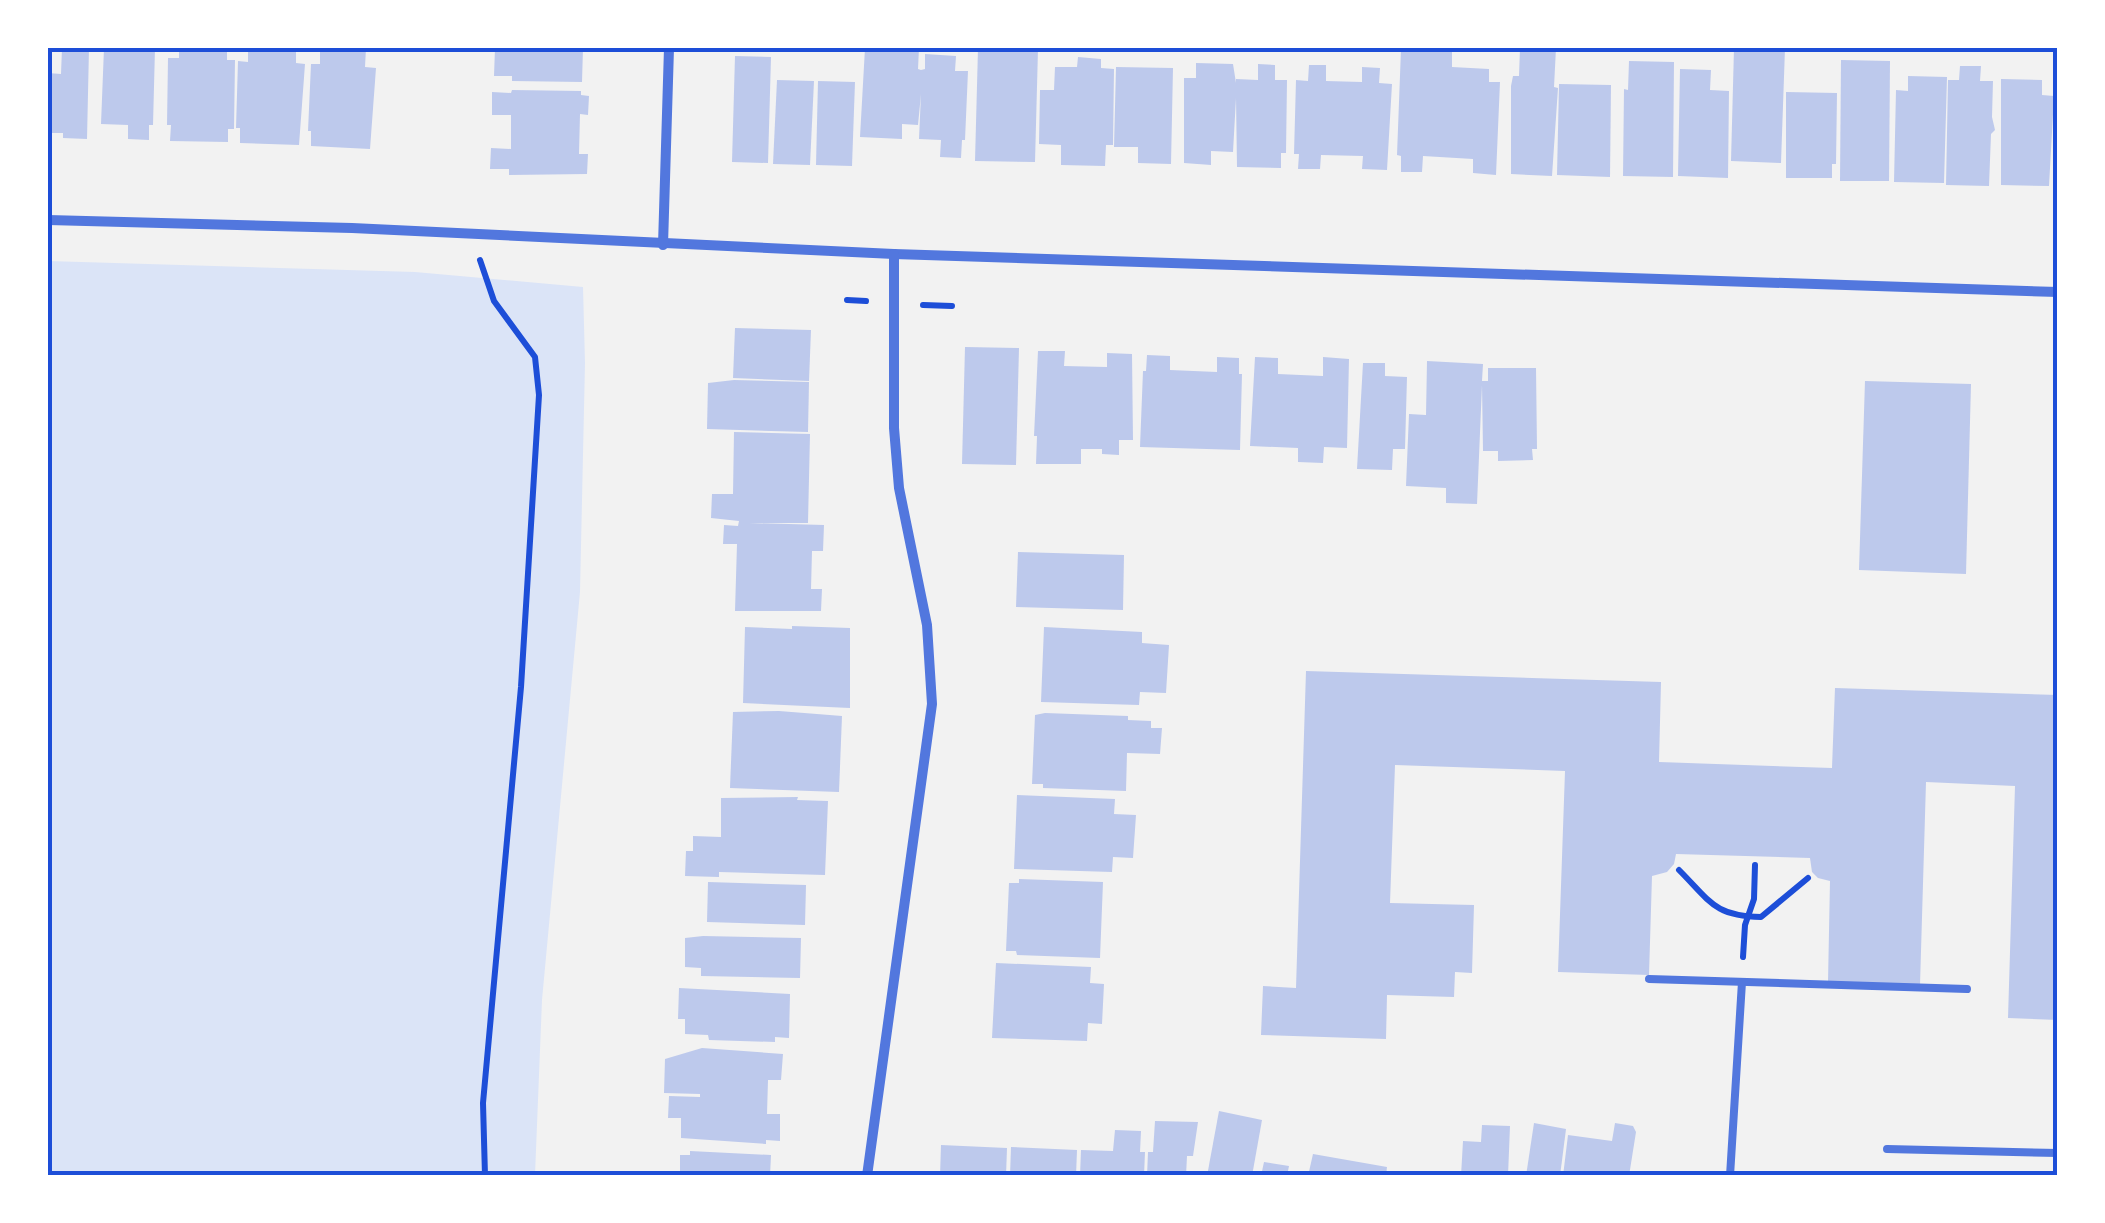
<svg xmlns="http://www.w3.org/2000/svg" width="2105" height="1223" font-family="'Work Sans',sans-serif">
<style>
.green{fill:#dbe4f7}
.building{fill:#bdc9ec}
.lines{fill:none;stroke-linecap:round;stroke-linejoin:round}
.path{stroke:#1d4ed8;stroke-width:6}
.service{stroke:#5277de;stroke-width:8}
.minor{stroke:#5277de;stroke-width:10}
.neatline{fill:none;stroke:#1d4ed8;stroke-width:4}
</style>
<rect width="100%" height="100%" fill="#f2f2f2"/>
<polygon class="green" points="48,261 415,272 583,287 585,363 580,592 542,1000 535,1175 48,1176"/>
<g class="building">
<polygon points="62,48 89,48 87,139 63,138 63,133 48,133 48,73 61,74"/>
<polygon points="104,48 155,48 153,125 149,125 149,140 128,139 128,125 101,124"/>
<polygon points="179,48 227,48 227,60 235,60 234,129 228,129 228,142 170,141 171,125 167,125 168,58 179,58"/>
<polygon points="248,48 296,48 296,63 305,64 299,145 240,143 240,128 236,128 238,61 248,62"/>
<polygon points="320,48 366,48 365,67 376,68 370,149 311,146 311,131 308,131 311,64 320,64"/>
<polygon points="495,48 583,48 582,82 512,81 512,76 494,76"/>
<polygon points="865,48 919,48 918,69 921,70 925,69 925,54 956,56 955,71 968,71 965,140 962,140 961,158 940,157 941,140 919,139 921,94 918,125 902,124 902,139 860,137"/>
<polygon points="978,48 1038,49 1035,162 975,161"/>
<polygon points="1520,48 1556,48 1554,87 1558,88 1552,176 1511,174 1511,86 1513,76 1519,76"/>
<polygon points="1734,48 1785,48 1781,163 1731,161"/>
<polygon points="1401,49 1452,52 1452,67 1489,69 1489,82 1500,82 1496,175 1473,173 1473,159 1423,156 1422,172 1401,172 1401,156 1397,155"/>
<polygon points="735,56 771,57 768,163 732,162"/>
<polygon points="1078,57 1101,59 1101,68 1114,69 1113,145 1106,145 1105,166 1061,165 1061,145 1039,144 1040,90 1054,90 1055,67 1077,67"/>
<polygon points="1841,60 1890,61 1889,181 1840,181"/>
<polygon points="1629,61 1674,62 1673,177 1623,176 1624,89 1628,90"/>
<polygon points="1196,63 1233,64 1236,83 1236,79 1258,80 1258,64 1275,65 1275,80 1287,80 1286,153 1281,153 1281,168 1237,167 1236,98 1233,152 1211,151 1211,165 1184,163 1184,78 1196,78"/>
<polygon points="1309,65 1326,65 1326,81 1362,82 1362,67 1380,68 1379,83 1392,84 1387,170 1362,169 1363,156 1321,155 1320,169 1298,169 1299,154 1294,154 1296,80 1308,81"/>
<polygon points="1960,66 1981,66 1980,81 1993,81 1992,117 1995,130 1991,134 1989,186 1946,185 1948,80 1959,80"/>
<polygon points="1116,67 1173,68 1171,164 1138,163 1138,147 1114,147"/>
<polygon points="1680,69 1711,70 1710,90 1729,91 1728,178 1678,176"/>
<polygon points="1908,76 1947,77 1944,183 1894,182 1896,90 1908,91"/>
<polygon points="2001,79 2042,80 2042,95 2054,96 2049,186 2001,185"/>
<polygon points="777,80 814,81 810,165 773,164"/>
<polygon points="818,81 855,82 852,166 816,165"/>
<polygon points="1559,84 1611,85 1610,177 1557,175"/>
<polygon points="512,90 581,91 581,95 589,96 588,115 580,114 579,154 588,154 587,174 509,175 509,169 490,169 491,148 511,149 511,115 492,115 492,92 511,93"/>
<polygon points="1786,92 1837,93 1836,164 1832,164 1832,178 1786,178"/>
<polygon points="735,328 811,330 809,381 733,378"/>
<polygon points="965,347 1019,348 1016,465 962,464"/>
<polygon points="1038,351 1065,351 1064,366 1107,367 1107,353 1132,354 1133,440 1119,440 1119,455 1102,454 1102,449 1081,449 1081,464 1036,464 1037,436 1034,436"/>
<polygon points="1147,355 1170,356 1170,370 1217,372 1217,357 1239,358 1239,374 1242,374 1240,450 1140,447 1143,371 1146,371"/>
<polygon points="1255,357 1278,358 1278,374 1323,376 1323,357 1349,359 1347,448 1324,447 1323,463 1298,462 1298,448 1250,446"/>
<polygon points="1427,361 1483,364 1482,381 1488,381 1488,368 1536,368 1537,449 1532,449 1533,460 1498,461 1498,451 1483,451 1482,385 1477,504 1446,503 1446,488 1406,486 1409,414 1426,415"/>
<polygon points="1363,363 1385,363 1385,376 1407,377 1405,449 1393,449 1392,470 1357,469"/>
<polygon points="734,380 809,382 808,432 707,429 708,383"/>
<polygon points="1865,381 1971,384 1966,574 1859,570"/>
<polygon points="734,432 810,434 808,523 749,523 824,525 823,551 812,551 811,589 822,589 821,611 735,611 737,544 723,544 724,525 738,526 739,521 711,518 712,494 733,494"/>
<polygon points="1018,552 1124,555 1123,610 1016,607"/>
<polygon points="792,626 850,628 850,708 743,703 745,627 792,629"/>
<polygon points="1044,627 1142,632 1142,643 1169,645 1166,693 1140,692 1139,705 1041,702"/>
<polygon points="1306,671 1661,682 1659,762 1832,768 1835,688 2058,695 2058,1020 2008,1018 2015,786 1926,782 1920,985 1828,982 1830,881 1818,878 1812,872 1810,858 1676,854 1674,864 1667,872 1652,876 1649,975 1558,972 1565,771 1395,765 1390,903 1474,905 1472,973 1455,972 1454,997 1387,995 1386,1039 1261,1035 1263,986 1296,988"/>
<polygon points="779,711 842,716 839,792 730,788 733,712"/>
<polygon points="1045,713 1128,716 1128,720 1151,721 1151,728 1162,728 1160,754 1127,753 1126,791 1043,788 1043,784 1032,784 1035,715"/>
<polygon points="1017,795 1115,799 1114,814 1136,815 1133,858 1113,857 1112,872 1014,869"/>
<polygon points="798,797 797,800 828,801 825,875 719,872 719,877 685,876 686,851 693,851 693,836 721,837 721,798"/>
<polygon points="1019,879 1103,882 1100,958 1017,955 1016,951 1006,951 1009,883 1019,883"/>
<polygon points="708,882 806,885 805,925 707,922"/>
<polygon points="703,936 801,938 800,978 701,976 701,968 685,967 685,938"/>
<polygon points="996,963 1091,967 1090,983 1104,984 1102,1024 1088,1023 1087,1041 992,1038"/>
<polygon points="679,988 790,994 789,1038 775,1037 775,1042 709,1040 708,1035 685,1034 685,1019 678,1019"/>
<polygon points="702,1048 783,1054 781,1080 768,1080 767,1114 780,1114 780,1141 766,1140 766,1144 681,1138 681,1118 668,1118 669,1096 700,1097 700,1094 664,1093 665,1059"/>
<polygon points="1219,1111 1262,1120 1252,1176 1207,1176"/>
<polygon points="1155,1121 1198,1122 1193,1156 1187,1156 1186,1176 1147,1176 1148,1152 1153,1152"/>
<polygon points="1534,1123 1566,1129 1560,1176 1526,1176"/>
<polygon points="1615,1123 1633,1126 1636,1132 1629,1176 1563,1176 1568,1135 1612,1141"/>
<polygon points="1482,1125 1510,1126 1508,1176 1461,1176 1463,1141 1481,1142"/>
<polygon points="1115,1130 1141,1131 1140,1152 1145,1152 1144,1176 1080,1176 1081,1150 1113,1151"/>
<polygon points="941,1145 1007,1148 1006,1176 940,1176"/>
<polygon points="1011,1147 1077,1150 1076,1176 1010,1176"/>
<polygon points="690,1151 771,1155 770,1176 680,1175 680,1155 690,1155"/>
<polygon points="1313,1154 1387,1167 1386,1176 1308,1176"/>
<polygon points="1264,1162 1289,1166 1287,1176 1261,1176"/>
</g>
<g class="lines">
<g class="path">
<polyline points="480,260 494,301 535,357 539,395 521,687 483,1103 485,1176"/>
<polyline points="847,300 866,301"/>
<polyline points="923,305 952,306"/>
<path d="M1679,870C1710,901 1714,916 1761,917L1808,878"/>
<polyline points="1743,957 1745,925 1754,899 1755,865"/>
</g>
<g class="service">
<polyline points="1649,979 1967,989"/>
<polyline points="1887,1149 2058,1153"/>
<polyline points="1730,1176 1742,982"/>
</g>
<g class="minor">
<polyline points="48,220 352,228 894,254 2058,292"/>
<polyline points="663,245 669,48"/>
<polyline points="867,1176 932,704 927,625 899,488 894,428 894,254"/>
</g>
</g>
<rect width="2105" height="1223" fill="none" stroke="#ffffff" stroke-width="100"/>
<rect x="50" y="50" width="2005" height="1123" class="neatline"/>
</svg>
